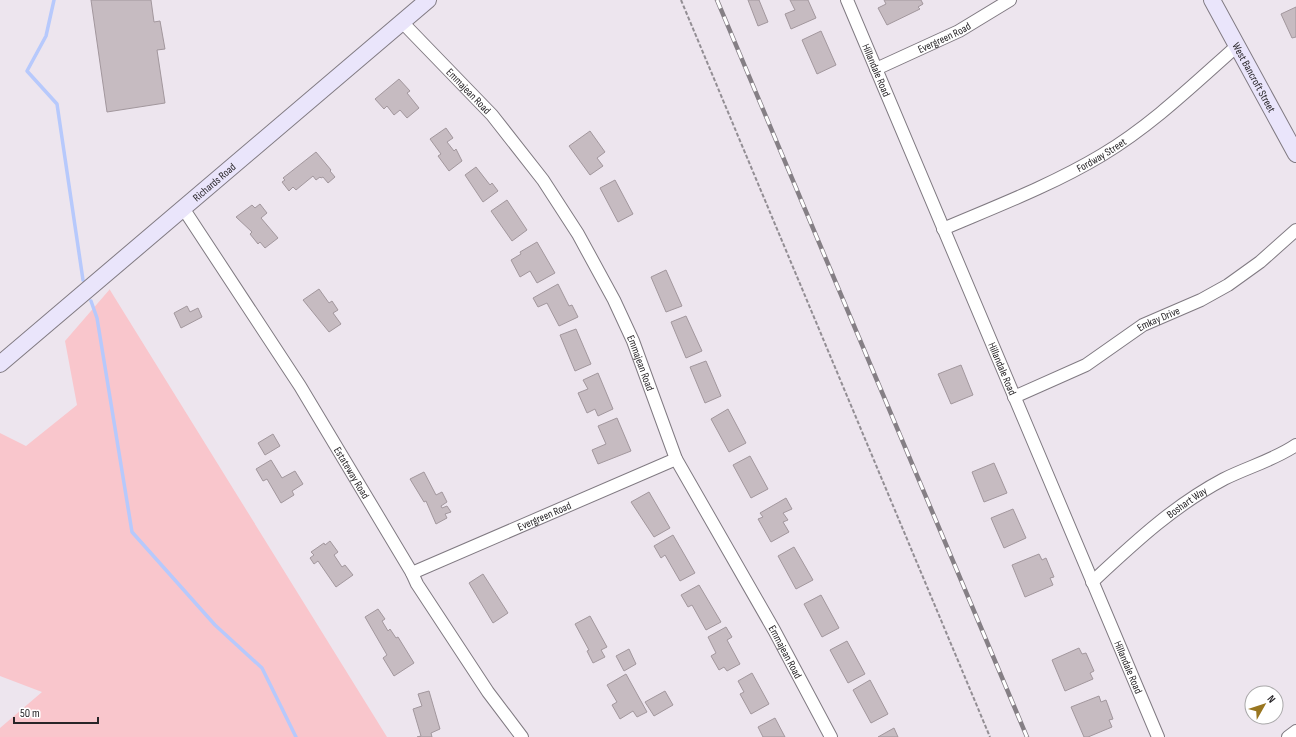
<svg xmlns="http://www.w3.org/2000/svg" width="1296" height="737" font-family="'Sofia Sans Condensed',sans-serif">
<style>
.green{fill:#f9c6cc}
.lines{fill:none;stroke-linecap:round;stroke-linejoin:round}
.stream{stroke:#b7c9fc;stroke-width:3.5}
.building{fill:#c6bbc1;stroke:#a2979d}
.street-casing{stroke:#807a82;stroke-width:14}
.secondary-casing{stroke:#807a82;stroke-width:18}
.path{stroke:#938e94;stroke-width:2;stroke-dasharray:4 2;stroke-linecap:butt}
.street{stroke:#fff;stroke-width:12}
.secondary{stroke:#eae5fb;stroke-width:16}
.rail-casing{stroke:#857f85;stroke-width:4.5}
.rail{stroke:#fff;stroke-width:3;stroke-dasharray:9;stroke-linecap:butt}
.labels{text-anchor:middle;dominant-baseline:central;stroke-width:4;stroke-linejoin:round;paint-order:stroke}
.street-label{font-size:11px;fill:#282528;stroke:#fff}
</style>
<rect width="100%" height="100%" fill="#ede5ee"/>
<polygon class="green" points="110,289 110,290 387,737 0,737 0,728 42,692 0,676 0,433 26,446 77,405 65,341"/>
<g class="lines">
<g class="stream">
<polyline points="54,0 46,36 27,71 57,104 83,280"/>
<polyline points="91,301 97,318 132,532 215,625 262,668 296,737"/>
</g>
</g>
<g class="building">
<polygon points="91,0 151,0 154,22 160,21 165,49 157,50 165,103 107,112"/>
<polygon points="748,0 759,0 768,22 758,26"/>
<polygon points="790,0 808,0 816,18 791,29 785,14 795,10"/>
<polygon points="884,0 921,0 923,4 918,7 920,9 887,25 878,8 886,4"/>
<polygon points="1296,7 1296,37 1292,38 1281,14"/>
<polygon points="821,31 836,65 817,74 802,40"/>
<polygon points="399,79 410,91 407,93 419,108 407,118 400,110 394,115 387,106 384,109 375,99"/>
<polygon points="446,128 453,138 447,142 454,151 456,149 462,161 449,171 438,156 441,154 430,139"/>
<polygon points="590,131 605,152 597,158 603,166 590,175 569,146"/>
<polygon points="316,152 331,170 330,171 335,177 328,183 323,177 321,178 320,177 316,180 313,176 296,190 293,187 289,191 282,182 285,180 283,178"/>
<polygon points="476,167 490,185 492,183 498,191 483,202 465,175"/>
<polygon points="615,180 633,214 618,222 600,188"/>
<polygon points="507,200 527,230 512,241 491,211"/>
<polygon points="260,204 267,213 261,218 278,238 265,248 260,242 258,244 250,234 252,232 236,217 252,205 255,208"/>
<polygon points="537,242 555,273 537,283 530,271 520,277 511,260 521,254 520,252"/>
<polygon points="666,270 682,306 666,312 651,277"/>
<polygon points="558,284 569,306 572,305 578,317 559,326 547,303 538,307 533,298"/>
<polygon points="319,289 329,303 332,301 338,310 333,313 341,324 329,332 303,300"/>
<polygon points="187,306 190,312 198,308 202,317 181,328 174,313"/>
<polygon points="686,316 702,351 686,358 671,322"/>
<polygon points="576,329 591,364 575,371 560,335"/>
<polygon points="706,361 721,396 705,403 690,367"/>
<polygon points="961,365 973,395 951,404 938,374"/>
<polygon points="598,373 613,409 598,416 595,409 587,413 578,393 588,389 583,380"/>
<polygon points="728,409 746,443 729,452 711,419"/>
<polygon points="617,418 631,451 598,464 592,450 606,444 598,426"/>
<polygon points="273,434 280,446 265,455 258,443"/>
<polygon points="750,456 768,489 751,498 733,465"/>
<polygon points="271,460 282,478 295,471 303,484 292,491 294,495 281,503 267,479 263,481 256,469"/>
<polygon points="994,463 1007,493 984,502 972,472"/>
<polygon points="424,472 436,495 442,492 447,502 441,506 442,508 447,506 451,512 445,514 447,518 436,524 426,501 424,502 410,479"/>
<polygon points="649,492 670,528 654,537 631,502"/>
<polygon points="786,498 792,509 783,513 788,520 783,522 789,532 771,542 758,519 763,517 760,513"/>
<polygon points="1013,509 1026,538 1004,548 991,518"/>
<polygon points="673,535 695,573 680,581 665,555 661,558 654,546"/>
<polygon points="330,541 338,552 334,555 342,567 345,565 353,575 336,587 318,561 314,564 310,558 314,555 311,552 324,543 325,545"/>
<polygon points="794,547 813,580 796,589 778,556"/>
<polygon points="1039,554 1042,560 1046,558 1054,577 1050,578 1053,585 1025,597 1012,565"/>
<polygon points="483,574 508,613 493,623 469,583"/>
<polygon points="699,585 721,622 706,630 692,605 688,607 681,595"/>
<polygon points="821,595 839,628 822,637 804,604"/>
<polygon points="378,609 385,619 382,621 388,631 390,629 396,638 398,637 414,663 394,676 383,658 387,655 365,617"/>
<polygon points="590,616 607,647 601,650 605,657 593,663 587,651 589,650 575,624"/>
<polygon points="726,627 732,637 727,640 740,664 727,671 724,667 719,670 711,656 716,653 708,637"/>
<polygon points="847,641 865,674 848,683 830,650"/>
<polygon points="1079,648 1082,654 1086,653 1094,671 1090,673 1093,679 1065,691 1052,660"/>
<polygon points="629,649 636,664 624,671 616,656"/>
<polygon points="752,673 769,704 751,714 740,694 744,692 738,681"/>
<polygon points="626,674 647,712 637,717 633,711 620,719 612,705 617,702 607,685"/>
<polygon points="870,680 888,714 871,723 853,690"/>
<polygon points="429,691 440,729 431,733 432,737 417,737 421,736 413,709 422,706 418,694"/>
<polygon points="665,691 673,705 654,716 645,702"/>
<polygon points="1099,696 1101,702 1106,700 1113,719 1109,720 1112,727 1088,737 1084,737 1071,707"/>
<polygon points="775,718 785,737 763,737 758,727"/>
<polygon points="894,728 898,737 878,737"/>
</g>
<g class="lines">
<defs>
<g id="street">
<path id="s1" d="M847,0L1158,737"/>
<path id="s2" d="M402,22L492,115L543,180L578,234L614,300L633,341L676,459L774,630L831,737"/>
<path id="s3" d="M876,69L959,31L1010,0"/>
<path id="s4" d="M183,208L300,386L412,573L417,584L488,692L522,737"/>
<path id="s5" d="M943,229C997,206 1052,185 1102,155C1152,125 1194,84 1237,46"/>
<path id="s6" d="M1014,397L1086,365L1143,325L1201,300L1228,285L1260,262L1296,230"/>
<path id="s7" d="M412,573L676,459"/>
<path id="s8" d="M1092,582C1134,543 1173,506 1224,479C1248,467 1274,460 1296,445"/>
<polyline points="1288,737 1296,731"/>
</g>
<g id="secondary">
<path id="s9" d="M1212,0L1296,154"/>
<path id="s10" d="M0,364L428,0"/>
</g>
</defs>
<use href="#street" class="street-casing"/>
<use href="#secondary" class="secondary-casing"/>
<polyline class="path" points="681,0 990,737"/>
<use href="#street" class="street"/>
<use href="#secondary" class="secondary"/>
<defs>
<polyline id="rail" points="717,0 1027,737"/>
</defs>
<use href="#rail" class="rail-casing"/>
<use href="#rail" class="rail"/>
</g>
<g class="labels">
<g class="street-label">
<text stroke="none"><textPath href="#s3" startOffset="75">Evergreen Road</textPath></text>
<text stroke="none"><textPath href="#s1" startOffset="76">Hillandale Road</textPath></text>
<text stroke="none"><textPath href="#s9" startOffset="88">West Bancroft Street</textPath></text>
<text stroke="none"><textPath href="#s2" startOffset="96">Emmajean Road</textPath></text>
<text stroke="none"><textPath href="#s5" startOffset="175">Fordway Street</textPath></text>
<text stroke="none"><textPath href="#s10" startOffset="281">Richards Road</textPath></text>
<text stroke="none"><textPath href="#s6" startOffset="165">Emkay Drive</textPath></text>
<text stroke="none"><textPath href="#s2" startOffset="420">Emmajean Road</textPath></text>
<text stroke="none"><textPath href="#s1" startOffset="400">Hillandale Road</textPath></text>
<text stroke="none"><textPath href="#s4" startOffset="314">Estateway Road</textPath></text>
<text stroke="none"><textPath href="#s8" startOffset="124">Boshart Way</textPath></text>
<text stroke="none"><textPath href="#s7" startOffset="144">Evergreen Road</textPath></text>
<text stroke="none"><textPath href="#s2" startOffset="744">Emmajean Road</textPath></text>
<text stroke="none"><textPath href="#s1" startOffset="724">Hillandale Road</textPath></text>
</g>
</g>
<g transform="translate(1264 705) rotate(51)"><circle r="19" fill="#ffffff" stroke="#a9a8a9"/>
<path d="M0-3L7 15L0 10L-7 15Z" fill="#997620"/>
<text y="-6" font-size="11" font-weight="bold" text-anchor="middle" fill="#282528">N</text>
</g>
<path d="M14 717v6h84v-6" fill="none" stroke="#282528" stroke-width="2"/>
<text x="20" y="717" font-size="12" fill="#282528" stroke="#ffffff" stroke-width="3" paint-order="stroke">50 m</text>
</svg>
